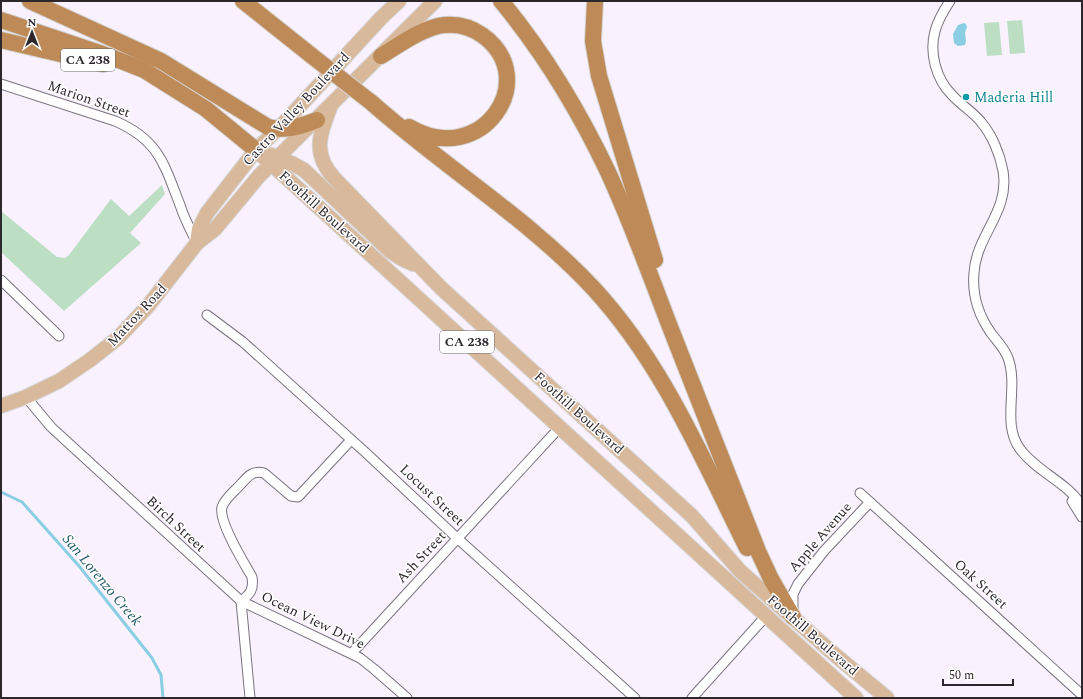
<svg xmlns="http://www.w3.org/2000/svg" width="1083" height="699" font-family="Spectral,serif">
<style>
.green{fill:#bcdec3}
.water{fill:#8acee4}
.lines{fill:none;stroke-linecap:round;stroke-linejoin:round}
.stream{stroke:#8acee4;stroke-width:3}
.street-casing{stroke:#79717e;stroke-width:11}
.primary-casing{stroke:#d5d4d5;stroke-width:16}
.highway-casing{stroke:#d5d4d5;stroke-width:18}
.street{stroke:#fff;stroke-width:9}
.primary{stroke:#d8b99b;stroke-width:14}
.highway{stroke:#be8b58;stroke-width:16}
.highway-bridge-casing{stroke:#d5d4d5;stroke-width:18;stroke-linecap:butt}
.highway-bridge{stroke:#be8b58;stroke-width:16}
.culture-dot{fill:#0f9aa8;stroke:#fff;stroke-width:1.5}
.labels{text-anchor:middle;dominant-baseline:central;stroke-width:3;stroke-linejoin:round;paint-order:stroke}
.shield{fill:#fff;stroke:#6b686c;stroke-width:1}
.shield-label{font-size:13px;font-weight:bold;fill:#2b272d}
.culture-label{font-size:14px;fill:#0d838f;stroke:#fff;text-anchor:start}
.street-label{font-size:14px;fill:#2b272d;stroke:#fff}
.water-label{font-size:15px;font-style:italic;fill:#1f5666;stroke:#fff}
</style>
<rect width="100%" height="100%" fill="#f9f2fe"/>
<g class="green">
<polygon points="1022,20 1025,53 1010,54 1007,21"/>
<polygon points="999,22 1002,55 987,56 984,23"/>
<polygon points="162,185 165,194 130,233 141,243 64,311 1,252 1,211 57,257 65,258 69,255 111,199 129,216"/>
</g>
<polygon class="water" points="964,23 966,24 967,27 965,33 966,41 965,45 958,46 954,43 953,34 958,25"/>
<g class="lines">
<polyline class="stream" points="1,492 22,502 79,566 152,658 161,675 163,698"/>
<defs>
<g id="street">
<path d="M950,1C944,10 938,20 935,31C929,53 936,79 952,95C961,105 973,112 981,122C992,135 1000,154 1003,171C1010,212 976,235 974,273C972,295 979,316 991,333C997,341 1005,349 1008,358C1019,388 1001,423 1020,449C1037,472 1067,482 1082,506"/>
<path d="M1,84L115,121C159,140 164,164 180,205C184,218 190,229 196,241"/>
<polyline points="1,280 59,336"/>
<polyline points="207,315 243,342 365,452 457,538 635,698"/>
<polyline points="26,397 51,427 241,601 360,658 374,669 407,698"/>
<polyline points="860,493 1082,695"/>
<polyline points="1072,501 1082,517"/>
<path d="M241,601C250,594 254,590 252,577C244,563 218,521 222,507C225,498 235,491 241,484C248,476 253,470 264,473L291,496L298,497L351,440"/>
<polyline points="241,601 250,698"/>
<polyline points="793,611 793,594 798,584 824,551 870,502"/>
<polyline points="352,653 560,427"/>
<polyline points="692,698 766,616"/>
</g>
<g id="primary">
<path d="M331,105C320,134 311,153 335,179L441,288L692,516L740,571L835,655L887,698"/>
<polyline points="256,150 856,698"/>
<polyline points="271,155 293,164 304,170 390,251 402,259 413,264"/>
<polyline points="197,243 199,229 207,213 256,150 283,124 381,18 399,1"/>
<polyline points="1,406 26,397 59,381 90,360 118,338 148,306 197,243 215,229 259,176 435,1"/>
</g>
<g id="highway">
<path d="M30,1L161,61L268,127C284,132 302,126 317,120"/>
<polyline points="243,1 312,56"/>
<path d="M501,1C544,53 579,111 608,172C632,224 651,278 672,332C701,405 729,478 758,551L771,579L793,617"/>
<polyline points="595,1 593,41 599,76 655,260"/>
<polyline points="1,20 106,55 144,70 206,109 256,150"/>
<polyline points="1,40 103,64"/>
<path d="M381,56C399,45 418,31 438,26C453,23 469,26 482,35C543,78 482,170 409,127"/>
<path d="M372,103C444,167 528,218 594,289C663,364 702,458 747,548"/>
</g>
</defs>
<use href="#street" class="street-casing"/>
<use href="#primary" class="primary-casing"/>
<use href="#highway" class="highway-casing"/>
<use href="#street" class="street"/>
<use href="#primary" class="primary"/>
<use href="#highway" class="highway"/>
<defs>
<polyline id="highway-bridge" points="312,56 372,103"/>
</defs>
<use href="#highway-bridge" class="highway-bridge-casing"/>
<use href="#highway-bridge" class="highway-bridge"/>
</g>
<circle class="culture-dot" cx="966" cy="97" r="4"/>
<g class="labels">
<g class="shield">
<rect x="61" y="49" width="54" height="22" rx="3"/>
<rect x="440" y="331" width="54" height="22" rx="3"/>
</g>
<g class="shield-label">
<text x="88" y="60">CA 238</text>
<text x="467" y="342">CA 238</text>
</g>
<g class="culture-label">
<text x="974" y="97">Maderia Hill</text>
</g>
<g class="street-label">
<text transform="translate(89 99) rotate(19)">Marion Street</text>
<text transform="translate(296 109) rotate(-47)">Castro Valley Boulevard</text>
<text transform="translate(324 212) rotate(42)">Foothill Boulevard</text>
<text transform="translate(137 315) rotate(-47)">Mattox Road</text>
<text transform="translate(579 413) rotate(42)">Foothill Boulevard</text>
<text transform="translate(432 495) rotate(43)">Locust Street</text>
<text transform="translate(176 524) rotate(43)">Birch Street</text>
<text transform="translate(820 537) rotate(-49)">Apple Avenue</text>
<text transform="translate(421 557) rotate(-47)">Ash Street</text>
<text transform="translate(981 584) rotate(42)">Oak Street</text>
<text transform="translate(313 620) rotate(26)">Ocean View Drive</text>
<text transform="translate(813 635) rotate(41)">Foothill Boulevard</text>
</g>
<g class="water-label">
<text transform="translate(102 580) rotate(50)">San Lorenzo Creek</text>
</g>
</g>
<rect width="1083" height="699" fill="none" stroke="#2b272d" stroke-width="4"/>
<g transform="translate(32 32)" stroke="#ffffff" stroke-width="3" paint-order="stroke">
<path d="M0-3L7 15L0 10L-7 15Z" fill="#2b272d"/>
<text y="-6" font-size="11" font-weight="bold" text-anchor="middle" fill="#2b272d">N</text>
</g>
<path d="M943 679v6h70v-6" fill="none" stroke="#2b272d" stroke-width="2"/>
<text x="949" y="679" font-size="12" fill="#2b272d" stroke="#ffffff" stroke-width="3" paint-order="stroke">50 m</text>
</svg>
